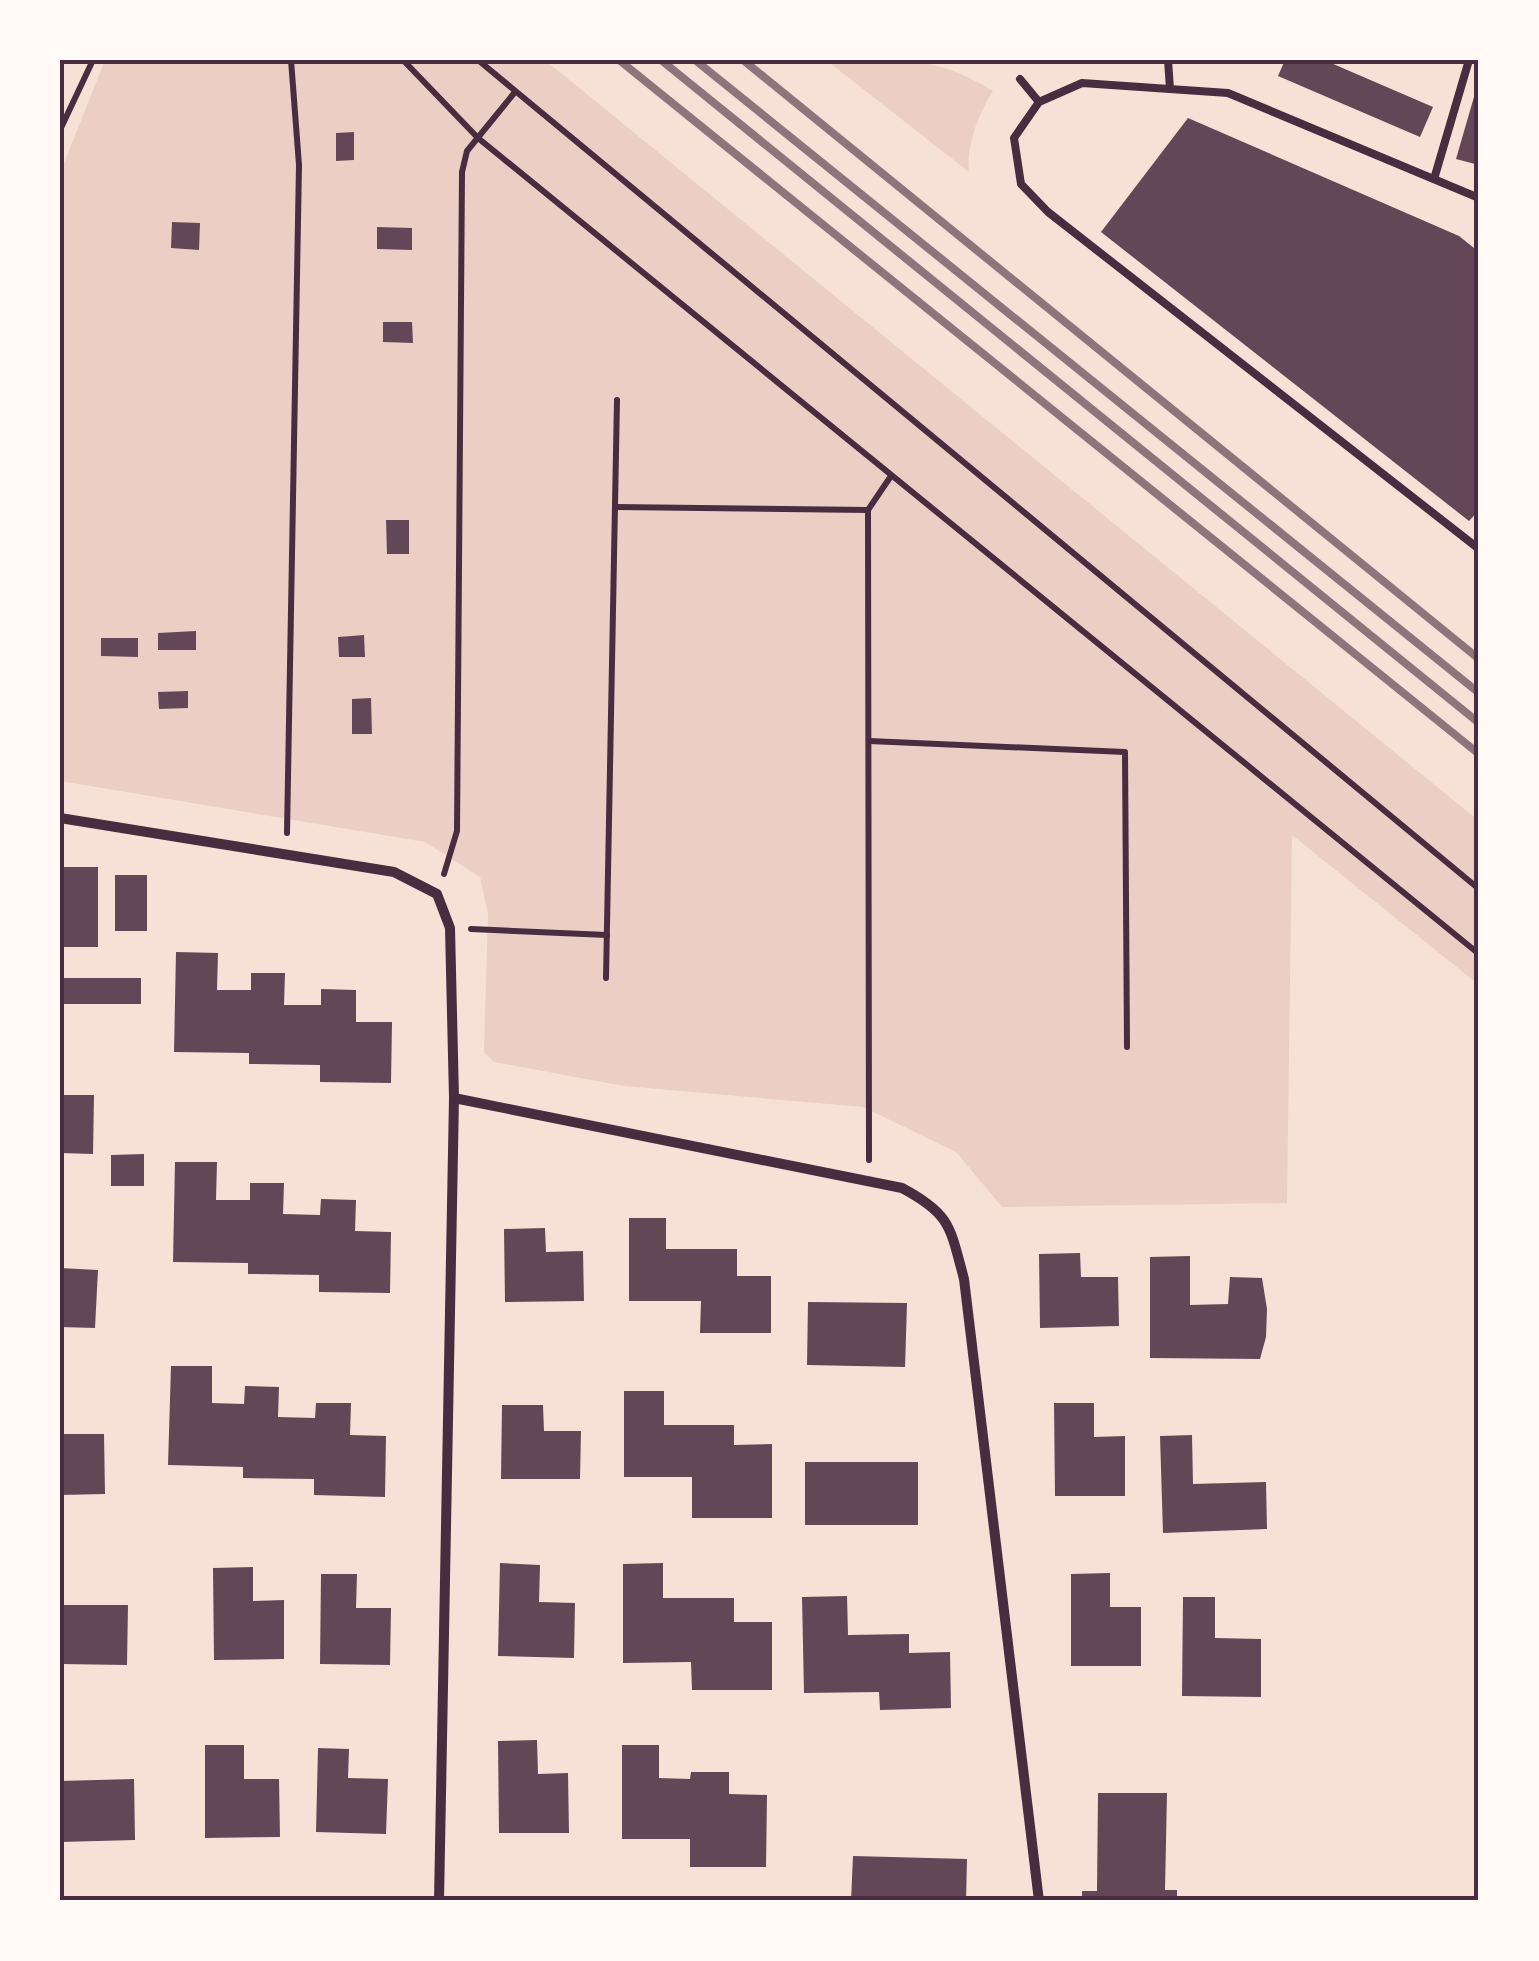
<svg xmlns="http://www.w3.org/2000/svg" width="1539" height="1961" font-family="Literata,serif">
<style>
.green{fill:#ebcfc5}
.building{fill:#644757}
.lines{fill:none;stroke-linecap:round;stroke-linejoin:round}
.path{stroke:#4a2c40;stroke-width:6}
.service{stroke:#4a2c40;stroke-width:8}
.minor{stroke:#4a2c40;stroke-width:10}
.rail{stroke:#8f747c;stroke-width:8}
.neatline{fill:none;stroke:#4a2c40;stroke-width:4}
</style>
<rect width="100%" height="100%" fill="#f7e1d7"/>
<g class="green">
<polygon points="105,60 545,60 1479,821 1479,985 1292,835 1287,1203 1002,1207 956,1152 863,1107 624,1086 494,1062 484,1052 488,913 480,877 425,842 60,781 60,173"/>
<path d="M826,60C895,60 932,53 993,91C979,112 966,147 969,172Z"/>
</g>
<g class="building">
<polygon points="1285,60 1324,60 1433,107 1420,137 1278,76"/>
<polygon points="1478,83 1479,83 1479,165 1456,159"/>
<polygon points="1188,118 1459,236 1479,252 1479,510 1469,521 1101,232"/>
<polygon points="354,132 354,160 336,161 336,133"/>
<polygon points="172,222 200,223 199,250 171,248"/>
<polygon points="377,227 412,228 412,250 377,249"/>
<polygon points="383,322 412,322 413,343 383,342"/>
<polygon points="386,520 409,520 409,554 387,554"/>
<polygon points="196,631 196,650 158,650 158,633"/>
<polygon points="364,635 365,657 339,657 338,637"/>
<polygon points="101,638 138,638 138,657 101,656"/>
<polygon points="188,691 188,708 159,709 158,692"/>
<polygon points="371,698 372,734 352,734 352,699"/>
<rect x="60" y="867" width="38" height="80"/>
<rect x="115" y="875" width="32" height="56"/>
<polygon points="176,952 218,953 217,990 251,990 251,973 285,973 284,1005 321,1005 321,989 356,990 356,1022 392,1022 391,1083 320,1082 320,1065 249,1064 249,1053 174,1052"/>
<rect x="60" y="978" width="81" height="26"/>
<polygon points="60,1095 94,1095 93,1154 60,1153"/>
<polygon points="144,1154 144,1186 111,1186 111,1155"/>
<polygon points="175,1162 217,1162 216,1200 250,1200 250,1183 284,1183 283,1214 320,1215 321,1199 356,1200 355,1231 391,1232 390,1293 319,1292 319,1275 248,1274 248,1263 173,1262"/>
<polygon points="629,1218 666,1218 666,1249 737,1249 737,1276 771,1276 771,1333 700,1333 701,1301 629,1301"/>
<polygon points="545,1228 546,1252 583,1251 584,1301 505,1302 504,1229"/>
<polygon points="1080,1253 1081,1277 1118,1277 1119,1326 1040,1328 1039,1254"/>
<polygon points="1190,1256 1190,1305 1228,1304 1230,1277 1262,1278 1267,1309 1266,1337 1260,1359 1150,1358 1150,1257"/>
<polygon points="60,1268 98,1270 95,1328 60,1327"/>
<polygon points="808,1302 907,1303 905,1367 807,1365"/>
<polygon points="171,1366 212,1366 212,1403 244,1404 245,1386 279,1387 278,1417 315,1418 316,1403 351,1403 350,1435 386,1436 385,1497 314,1495 314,1479 243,1478 243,1467 168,1465"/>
<polygon points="624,1391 664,1391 664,1425 734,1425 734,1445 772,1444 772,1518 692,1518 692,1477 624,1477"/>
<polygon points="1054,1403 1094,1403 1094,1437 1125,1436 1125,1496 1055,1496"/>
<polygon points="502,1405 543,1405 544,1431 581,1431 580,1479 501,1479"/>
<polygon points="60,1434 104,1434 105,1494 60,1495"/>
<polygon points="1192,1435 1193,1484 1266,1482 1267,1529 1163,1533 1160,1436"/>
<rect x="805" y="1462" width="113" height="63"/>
<polygon points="500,1563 540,1565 539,1602 575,1603 574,1658 498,1656"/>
<polygon points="663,1563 663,1598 734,1598 734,1622 772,1622 772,1690 692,1690 691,1662 623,1663 623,1564"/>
<polygon points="253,1567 253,1601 284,1600 284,1659 214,1660 213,1568"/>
<polygon points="1110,1573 1110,1607 1141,1607 1141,1666 1071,1666 1071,1574"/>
<polygon points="321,1574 357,1574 356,1608 391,1608 390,1665 320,1664"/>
<polygon points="847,1596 848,1635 909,1634 909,1653 950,1652 951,1708 880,1710 879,1692 804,1693 802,1597"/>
<polygon points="1183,1597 1215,1597 1215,1638 1261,1639 1261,1697 1182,1696"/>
<polygon points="60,1605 128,1605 127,1665 60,1664"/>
<polygon points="537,1740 538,1774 568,1773 569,1833 499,1833 498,1741"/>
<polygon points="205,1745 244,1745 244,1779 279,1779 280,1837 205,1838"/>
<polygon points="622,1745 659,1745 659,1778 690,1779 691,1772 729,1772 729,1794 767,1795 766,1867 690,1867 690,1839 622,1839"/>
<polygon points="318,1748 349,1749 348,1778 388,1779 386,1834 316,1832"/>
<polygon points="134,1779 135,1840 60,1842 60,1781"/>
<polygon points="1098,1793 1167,1793 1165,1890 1177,1890 1177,1901 1082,1900 1082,1891 1097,1891"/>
<polygon points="853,1856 967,1859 966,1901 851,1901"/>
</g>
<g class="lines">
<g class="path">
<polyline points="403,60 478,138 1479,954"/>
<polyline points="478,60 1479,889"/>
<polyline points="60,130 93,60"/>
<polyline points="615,507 868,510 869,1160"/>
<polyline points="868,510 891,476"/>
<polyline points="869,741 1125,752 1127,1047"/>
<polyline points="287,833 299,165 291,60"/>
<polyline points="444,874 457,831 462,172 467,151 515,92"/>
<polyline points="471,929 607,935"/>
<polyline points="606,978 617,400"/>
</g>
<g class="service">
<polyline points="1168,60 1170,89"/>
<polyline points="1020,79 1039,102"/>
<polyline points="1434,179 1469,60"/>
<polyline points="1479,198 1228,93 1082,83 1039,102 1014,138 1021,184 1048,212 1479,549"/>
</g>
<g class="minor">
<polyline points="60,818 394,872 437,894 450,928 454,1098 439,1901"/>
<path d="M454,1098L902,1188C951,1214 950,1227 964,1279L1039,1901"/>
</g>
<g class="rail">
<polyline points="619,60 1479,754"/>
<polyline points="661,60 1479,723"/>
<polyline points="695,60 1479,693"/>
<polyline points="743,60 1479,659"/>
</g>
</g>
<rect width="1539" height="1961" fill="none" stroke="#fffaf5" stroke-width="125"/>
<rect x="62" y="62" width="1414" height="1836" class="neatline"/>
</svg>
